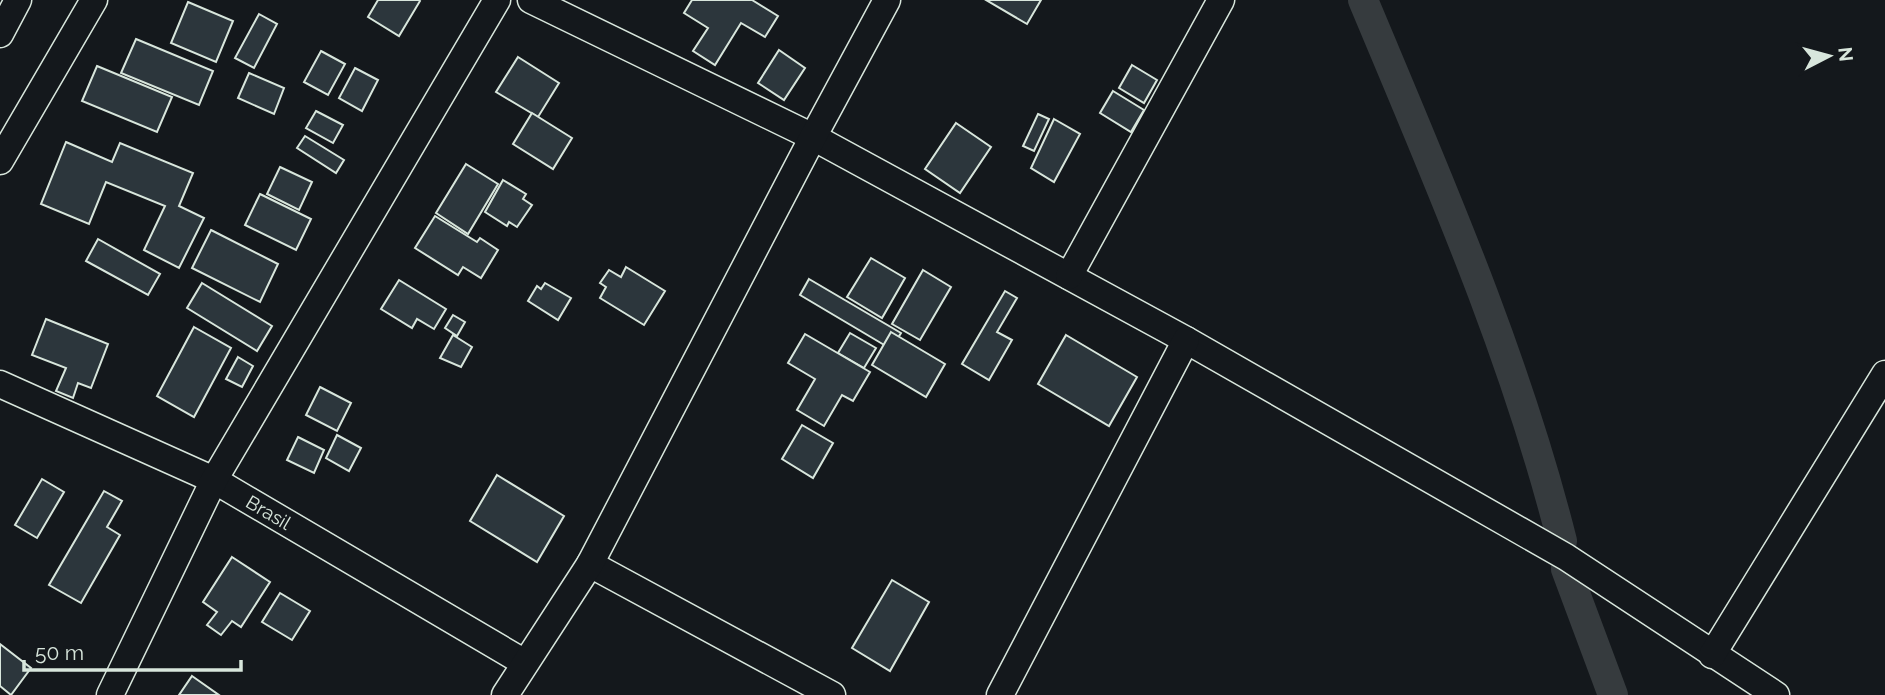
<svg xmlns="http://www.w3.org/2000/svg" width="1885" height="695" font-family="Raleway,sans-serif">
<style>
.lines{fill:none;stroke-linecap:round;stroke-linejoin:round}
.canal{stroke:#363b3e;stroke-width:30}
.building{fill:#2c363c;stroke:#d8e6dc;stroke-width:2}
.street-casing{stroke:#d8e6dc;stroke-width:29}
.street{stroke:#14181c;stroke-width:26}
.labels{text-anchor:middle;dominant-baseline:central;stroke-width:5;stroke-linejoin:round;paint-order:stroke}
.street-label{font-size:19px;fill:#d8e6dc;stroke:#14181c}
</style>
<rect width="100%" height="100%" fill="#14181c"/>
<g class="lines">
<g class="canal">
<path d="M1363,0C1437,177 1515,354 1562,541"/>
<polyline points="1566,569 1613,695"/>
</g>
</g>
<g class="building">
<polygon points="378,0 419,0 420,1 399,36 368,17"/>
<polygon points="692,0 752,0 778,16 765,37 741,23 715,65 693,51 708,28 684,13"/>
<polygon points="986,0 1041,0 1027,24"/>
<polygon points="188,2 233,21 216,62 171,43"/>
<polygon points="259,14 277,24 254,68 235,58"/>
<polygon points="136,39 213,71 199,105 121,73"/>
<polygon points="779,50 805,68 784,100 758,83"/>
<polygon points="321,51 345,64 328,95 304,82"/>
<polygon points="518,57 559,83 538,117 496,92"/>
<polygon points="1132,65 1157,80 1144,103 1119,88"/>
<polygon points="97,66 172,97 157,132 82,101"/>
<polygon points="355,68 378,80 362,111 339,98"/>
<polygon points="249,73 284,88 274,114 238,98"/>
<polygon points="1113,91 1144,110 1131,132 1100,113"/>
<polygon points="316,111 343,125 333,143 306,128"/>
<polygon points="532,113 572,138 553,169 513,144"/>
<polygon points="1038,114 1049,119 1034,151 1023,146"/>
<polygon points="1054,119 1080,134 1054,182 1031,168"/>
<polygon points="956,123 991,147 960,193 925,169"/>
<polygon points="305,136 344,160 336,173 297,148"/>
<polygon points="66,142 112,162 120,143 193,173 179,206 204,218 179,268 144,250 165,206 106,182 89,224 41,204"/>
<polygon points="466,164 498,184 468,234 436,213"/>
<polygon points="280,167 312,182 299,210 267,194"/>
<polygon points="503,180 526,194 523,199 532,205 517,227 509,222 507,226 485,212"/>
<polygon points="260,194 311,219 296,250 245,225"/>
<polygon points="435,216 477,242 480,238 498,250 481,278 463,267 458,275 415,248"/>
<polygon points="211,230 278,264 260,302 192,268"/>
<polygon points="98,239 160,274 148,295 86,261"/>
<polygon points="871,258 905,278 882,318 847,297"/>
<polygon points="626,267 665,291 644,325 600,298 606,287 600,283 609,270 621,277"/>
<polygon points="923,270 951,287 920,340 892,324"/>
<polygon points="809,279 901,333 891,349 800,295"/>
<polygon points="399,280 446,309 434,329 417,319 412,328 381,309"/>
<polygon points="202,283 272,326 257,351 187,308"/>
<polygon points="545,283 571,298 558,320 528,301 537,286 541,289"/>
<polygon points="1005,291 1017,298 997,332 1012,340 989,380 962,364"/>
<polygon points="453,315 465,322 457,336 445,328"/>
<polygon points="46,319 108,344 91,388 78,383 73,398 56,391 66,368 32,355"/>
<polygon points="194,327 231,348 194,417 157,396"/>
<polygon points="891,332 945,364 926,397 872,365"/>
<polygon points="850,333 876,348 864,368 838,353"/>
<polygon points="805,334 870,372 853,401 842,395 824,426 797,410 815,379 788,363"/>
<polygon points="453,335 472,347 461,367 440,358"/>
<polygon points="1066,335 1137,377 1109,426 1038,384"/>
<polygon points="238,357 253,366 242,387 226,379"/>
<polygon points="320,387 351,403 337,431 306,415"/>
<polygon points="802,425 833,443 813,478 782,459"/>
<polygon points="337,435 361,448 349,471 326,458"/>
<polygon points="298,437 324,450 314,473 287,460"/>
<polygon points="497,475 564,516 537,562 470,521"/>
<polygon points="42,479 64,492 37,538 15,525"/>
<polygon points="104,491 122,501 107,527 120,535 81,603 49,585"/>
<polygon points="232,557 270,582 241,627 232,621 221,635 207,625 217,612 203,602"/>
<polygon points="892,580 929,602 890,671 852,648"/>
<polygon points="280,593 310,611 292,640 262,622"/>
<polygon points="0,644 31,668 11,695 0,686"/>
<polygon points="192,676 219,695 179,695"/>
</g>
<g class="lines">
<defs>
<g id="street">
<polyline points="531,0 813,137 1186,340 1566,557 1776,695"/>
<polyline points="0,34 18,0"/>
<polyline points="0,161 94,0"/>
<polyline points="1069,276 1221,0"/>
<path id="s1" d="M0,384L214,480L525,663"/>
<polyline points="590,564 832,695"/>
<polyline points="1712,655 1885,374"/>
<polyline points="110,695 214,480 497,0"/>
<polyline points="505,695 590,564 813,137 887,0"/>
<polyline points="1000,695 1186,340"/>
</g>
</defs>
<use href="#street" class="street-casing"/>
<use href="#street" class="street"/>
</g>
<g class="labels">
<g class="street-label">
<text stroke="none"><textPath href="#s1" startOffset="298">Brasil</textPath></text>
</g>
</g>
<g transform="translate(1829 56) rotate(84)" stroke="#14181c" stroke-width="5" paint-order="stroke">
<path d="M0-5L12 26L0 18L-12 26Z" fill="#d8e6dc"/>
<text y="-10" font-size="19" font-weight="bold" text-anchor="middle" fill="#d8e6dc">N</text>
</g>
<path d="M24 660v10h217v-10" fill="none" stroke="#d8e6dc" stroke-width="3.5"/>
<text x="35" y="660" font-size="21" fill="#d8e6dc" stroke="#14181c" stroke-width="5" paint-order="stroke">50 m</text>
</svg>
